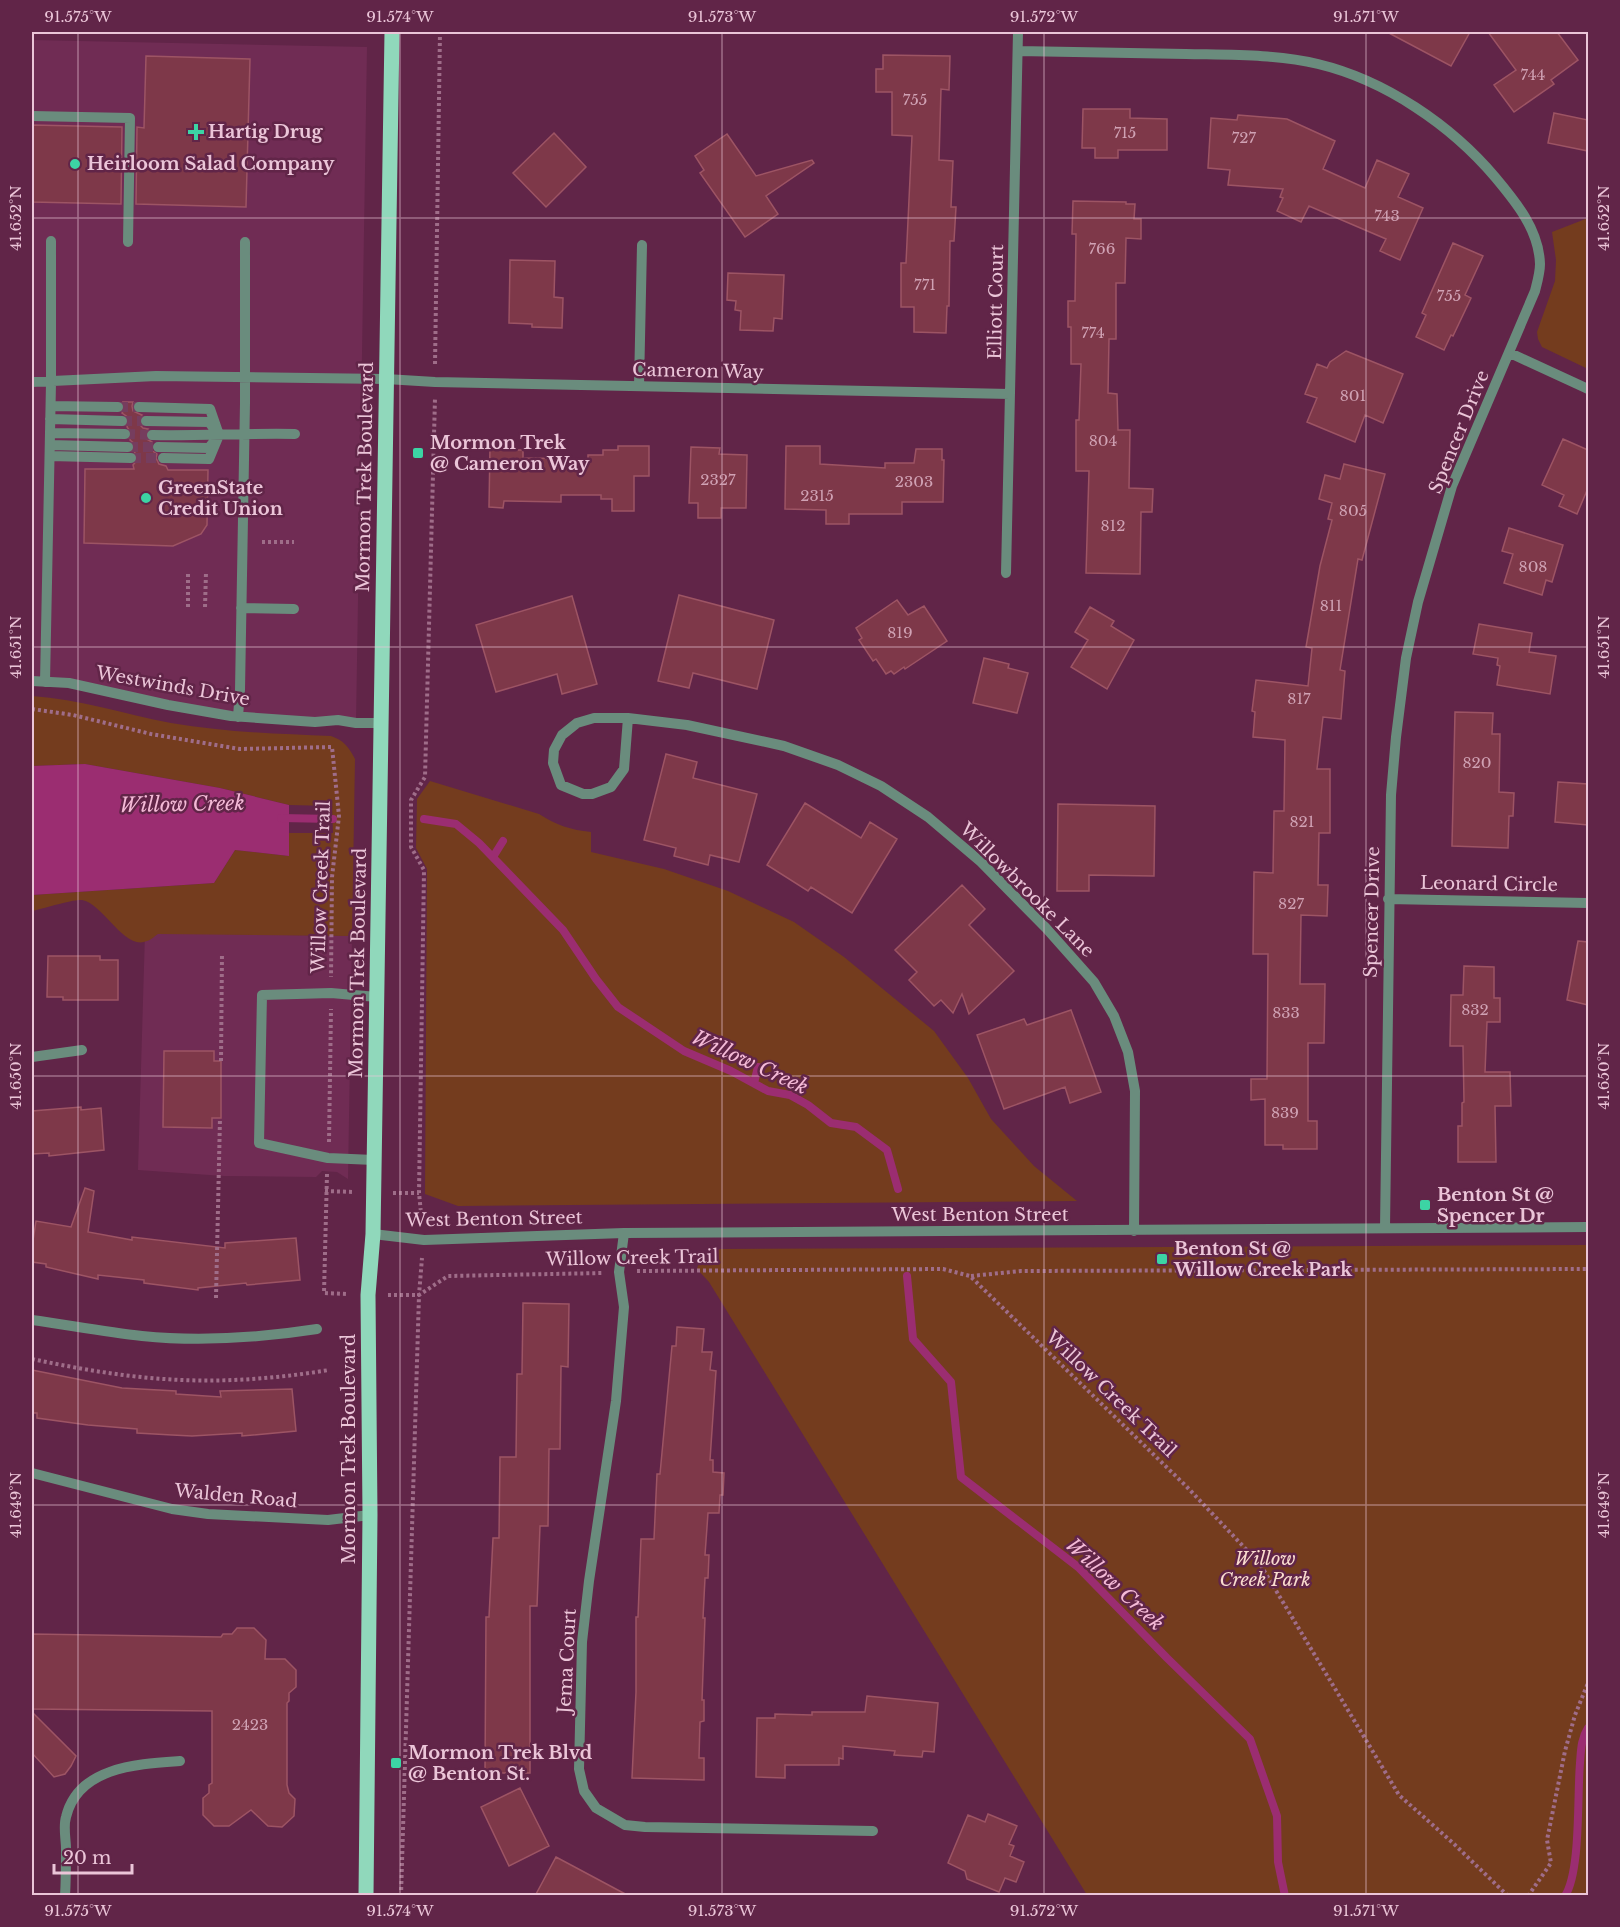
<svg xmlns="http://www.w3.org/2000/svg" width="1620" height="1927" font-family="'Libre Baskerville',serif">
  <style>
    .built { fill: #702c54 }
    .green { fill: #743c1e }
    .water { fill: #9b2d71 }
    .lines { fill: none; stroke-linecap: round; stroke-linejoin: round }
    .stream { stroke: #9b2d71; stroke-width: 8 }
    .building { fill: #7e3849; stroke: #9d5464; stroke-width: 1.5 }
    .minor-tunnel { stroke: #763d5e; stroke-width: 10; stroke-dasharray: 10 5; stroke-linecap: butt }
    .path { stroke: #9f6d89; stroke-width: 4; stroke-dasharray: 3 3; stroke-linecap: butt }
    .minor { stroke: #6a8c7d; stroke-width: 10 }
    .major { stroke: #90d8bb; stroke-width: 15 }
    .ticks { fill: none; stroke: #ebc5d8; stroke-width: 1.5; stroke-opacity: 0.45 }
    .poi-dot { fill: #3cd4a4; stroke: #612548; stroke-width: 2 }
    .labels { text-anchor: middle; stroke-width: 5; stroke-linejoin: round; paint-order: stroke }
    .number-label { font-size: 15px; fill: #d0a2b4 }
    .poi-label { font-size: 18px; font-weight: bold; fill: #ebc5d8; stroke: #612548; text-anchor: start }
    .street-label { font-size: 18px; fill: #ebc5d8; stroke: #612548 }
    .park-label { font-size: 18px; font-style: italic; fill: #faddcf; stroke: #612548 }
    .water-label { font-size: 20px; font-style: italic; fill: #f4bad7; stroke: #612548 }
    .neatline { fill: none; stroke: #ebc5d8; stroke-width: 2 }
    .ticks-label { font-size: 15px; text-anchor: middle; fill: #ebc5d8 }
  </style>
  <rect width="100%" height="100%" fill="#612548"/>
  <!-- built -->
  <path class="built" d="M32,40l335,7 -11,676 -125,-7 -199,-35z
    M145,933l207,3 -4,243 -11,-7 -15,-1 -6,6 -92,-1 -86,-6z"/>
  <!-- green -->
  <path class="green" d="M1588,218v151l-46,-22 -4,-8 -1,-7 18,-51 1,-21 -4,-28z
    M32,696c47,3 92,18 139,27 53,9 106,11 160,13 12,4 18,11 24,23l-3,177 -194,-2c-3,2 -7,6 -11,7 -23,10 -43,-37 -65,-41 -9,-1 -40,9 -50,11v-16l182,-12 21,-33 54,6v-23h44l-1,-27 -43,-1 -69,-17 -135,-24 -53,2z
    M430,781l109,33c17,11 32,16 52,18v20l73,17 64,22 66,31 50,35 90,74 34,47 23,41 43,47 43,35 -619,5 -33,-12 2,-325 -11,-21 1,-49z
    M1588,1245v651l-501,-1 -378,-613 -12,-13 4,-15 20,-5z"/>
  <!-- water -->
  <path class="water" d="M85,764l135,24 69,17v51l-54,-6 -21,33 -182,12v-129z"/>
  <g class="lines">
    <!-- stream -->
    <path class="stream" d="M281,818l52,1
      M424,819l32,5 23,19 84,87 33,49 22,28 66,44 47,20 37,20 22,4 18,10 23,18 25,4 31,23 11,39
      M493,857l10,-16
      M754,1083l4,-16
      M907,1276l6,63 38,43 10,95 117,90 89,91 83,81 27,77 1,46 7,34
      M1565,1896c16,-25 12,-100 15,-133 1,-13 1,-24 8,-35"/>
  </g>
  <!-- building -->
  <path class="building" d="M1387,32h83l-19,34z
    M1488,32h69l21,28 -27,20 3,4 -40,28 -20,-27 22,-15z
    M883,55l67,1 -1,34 -8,-1 -2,71 14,1 -2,46h5l-2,34h-4l-1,65h-2l-1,27 -32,-1v-25h-13v-44h5l6,-127 -20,-1v-43h-16v-23h7z
    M146,56l104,3 -4,148 -110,-3 1,-77 7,1z
    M1083,109h47v9l37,1v31h-49v8h-23v-10h-13z
    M1554,113l34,7v31l-40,-8z
    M1238,115l49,4 48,22 -12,28 42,19 12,-28 32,14 -11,23 25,11 -23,52 -20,-9 6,-12 -77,-33 -8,16 -24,-11 6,-13 -3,-1 3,-8 -55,-4 2,-15 -22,-2 3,-50 26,2z
    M32,125l90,2 -1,77 -89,-2z
    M554,133l32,34 -40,40 -33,-34z
    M727,134l29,42 56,-16 2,3 -48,33 12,18 -33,23 -45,-64 4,-3 -9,-14z
    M1073,201l53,1v2h9l-1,15h7v20l-15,-1 -1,45h-9v56h-7l-1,54 9,1 1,36h12l-1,58 24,1 -1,23h-11l-1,62 -54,-1 3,-102h-13v-51h3l2,-56h-10v-37h-3v-26h7l1,-67h-4z
    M1453,243l30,13 -18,39 6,3 -18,38 -2,-1 -7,15 -28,-13 10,-22 -4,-2z
    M510,260l45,1 -1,36 9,1 -1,30 -30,-1v-3l-23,-1z
    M728,273l56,2 -2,44 -8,-1 -1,13 -33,-1 1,-19 -6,-1 1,-9 -9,-1z
    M1346,351l57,23 -20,49 -18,-8 -10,27 -48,-20 10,-24 -12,-4 12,-30 10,4 3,-6z
    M123,402h10l-1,4 1,5 9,4 -3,3v6l4,4 5,1 -3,3v6l7,4 -1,8 6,4 -1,4 3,6 7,2 2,4h40l-1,55 -6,9 -28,12 -89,-3 1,-74h49l-1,-4 5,-6 -4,-8 1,-7 -5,-4 2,-6 -5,-7 2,-5v-4l-7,-5 3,-5z
    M1563,439l25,11v38l-11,26 -18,-8 5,-11 -22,-10z
    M618,446h31v30h-15v35h-22v-12h-11v-4h-40v7l-57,-1 -1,7 -14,-1 1,-60h21l-1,3h13v8l65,1v-4h15v-5h15z
    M786,446h34v18l65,4v-5h29l2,-14h26v11h2l-1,42h-41v12h-53v10h-23v-14l-41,-1z
    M691,447l29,1 -1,6 28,1 -1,53h-25v10h-23v-15h-9z
    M1344,464l41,10 -23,86 -4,-1 -18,111 5,1 -4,48 -18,-2 -6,52h13v64h-11l-1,52h10l-1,31 -26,-1 -1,69h25l-1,59h-16v78h9v28h-34v-4h-18v-46l-14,1v-21h16l1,-125h-15l1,-82 19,1 1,-62h10l1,-71 -32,-3 2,-25 -3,-1 4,-31 52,6 4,-38 -6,-1 14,-81 12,-46 -4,-1 4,-16 -13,-4 6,-24 15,4z
    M1509,528l54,17 -11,37 -6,-2 -4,15 -38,-12 9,-29 -11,-3z
    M679,595l95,25 -17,69 -64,-16 -4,15 -31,-7z
    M572,596l25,88 -35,10 -5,-20 -61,18 -20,-67z
    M897,600l11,15 16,-9 23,35 -42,28 -1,-2 -10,7 -3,-3 -5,3 -10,-15 -3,2 -14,-21 3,-2 -6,-10z
    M1090,607l24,14 -3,5 23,14 -27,49 -36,-22 17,-27 -13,-8z
    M1479,624l53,9 -3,19 27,4 -6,38 -53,-9 3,-19 -3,-1 1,-7 -25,-4z
    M984,658l25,6 -1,4 20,5 -11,40 -44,-10z
    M1455,712l38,1 -1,21h8l-1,58 15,1 -1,23h-4l-1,32 -56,-2z
    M666,754l31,8 -4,16 64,16 -18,68 -29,-7 -2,10 -34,-9 2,-8 -32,-8z
    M1558,782l30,2v41l-33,-3z
    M805,803l56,35 9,-16 27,17 -45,74 -41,-26 -3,4 -41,-26z
    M1058,804l97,2 -1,70 -65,-1v16h-32z
    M962,885l23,24 -16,16 45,46 -45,43 -7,-20 -9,19 -12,-13 -7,6 -25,-26 8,-8 -22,-22z
    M1578,941l10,1v63l-21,-5z
    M48,956h52v4h18v40h-55v-3h-16z
    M1464,966l30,1v31h6v24h-13l-2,50h25l1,34h-16l1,56h-38v-36h4v-23l2,-1 -1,-56h-13l1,-51h12z
    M1071,1010l30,82 -31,11 -5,-16 -61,22 -27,-74 47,-16 3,6z
    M164,1051h50v10h7v57h-9v10l-49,-1z
    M81,1107v3l20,-2 3,42 -55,6v-3l-17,1v-43z
    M85,1188l9,3 -6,41 44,8v-3l93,11v-5l71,-5 4,42 -53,5 -1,-2 -48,5v2l-54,-7v-3l-46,-5v4l-52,-12v-3l-14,-2v-15l4,-26 35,6z
    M523,1303l46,1 -1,63 -7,-1 -1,83h-11l-1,77h-8l-3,80h-7v167h-45l1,-156h3l4,-79h6l1,-81h16l1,-83h5z
    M677,1327l27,2 -2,23h10l-2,18 6,1 -6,89h3v12l11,1 -1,22h-3l-1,18h-11l-3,42h4l-1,23h-3l-2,40h2l-3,82h2v21l-4,1 -1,36h5v22l-72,-2 4,-86v-75h2l3,-78h13l3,-65h3l12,-128h4z
    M32,1370l90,18 54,3v3l45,3 -1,-6 72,-2 4,42 -54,5v-3l-50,3 -20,-1 -35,-2v-4l-49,-4 -51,-7v-5h-5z
    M237,1628h17l12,12 -1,19h20l11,11v17l-7,6v8l-2,2v82l2,8 6,6 -1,17 -12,11 -14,-1 -17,-16 -22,16h-15l-11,-11v-17l6,-5v-8l3,-2v-72l-180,-2v-75l189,3 2,-3h9z
    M867,1696l71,7 -4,49 -11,-1 -1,6 -28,-2 1,-4 -52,-5v13l-4,-1v7h-54v13l-29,-1 1,-59h18v-4l37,1v-3h53z
    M32,1712l44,44 -5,10 -6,8 -11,3 -22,-24z
    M520,1788l29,58 -40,20 -28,-59z
    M988,1814l29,12 -8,18 5,2 -4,10 14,6 -8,20 -11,-4 -6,14 -32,-13 -2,-8 -17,-8 20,-48 17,7z
    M556,1857l73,39h-94z"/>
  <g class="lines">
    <!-- minor-tunnel -->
    <path class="minor-tunnel" d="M118,407h21
      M122,421h24
      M125,434l27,1
      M128,447h30
      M131,458h32"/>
    <!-- path -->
    <path class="path" d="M435,364l5,-332
      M262,542h32
      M188,607v-35
      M205,607l1,-35
      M32,709l41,6 78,19 89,15 92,-2 7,69 -7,61 -1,100
      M221,1061l1,-108
      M329,1142l2,-133
      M327,1174l-3,119 24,1
      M325,1191l30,1
      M393,1193h26
      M422,1223l-3,-30 5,-323 -13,-23v-47l14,-23 10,-379
      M637,1271l306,-2 27,7 217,211 73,77 139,231 55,49 54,52
      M971,1276l50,-5 567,-2
      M388,1295h31l29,-19 155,-3
      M216,1298l4,-180
      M32,1359c43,9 87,17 132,20 55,4 110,0 165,-9
      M401,1896l18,-601 3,-37
      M1528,1896l23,-33 -4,-23 18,-89 10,-36 13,-32"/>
    <!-- minor -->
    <path class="minor" d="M1018,51c56,1 112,2 168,3 44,1 89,0 132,10 67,16 133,61 177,113 21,25 44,53 45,87 0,9 -3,19 -5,27l-83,195 -34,116 -12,56 -10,79 -5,58 -6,433
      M32,116l98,2 -2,124
      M1510,353l78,36
      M32,382l124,-6 230,3 49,3 575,12
      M639,386l3,-141
      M51,406l67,1
      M139,407l71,2 9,26 -10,24 -46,-1
      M50,419l72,2
      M146,421l63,1 6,8
      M50,433l75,1
      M152,435c48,1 95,-2 143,-1
      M50,445l78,2
      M158,447l51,1 6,-8
      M50,456l81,2
      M1006,573l12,-541
      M241,608l53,1
      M32,681l37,2 99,22 63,11 84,6 23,-2 18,3h25
      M45,682l6,-299v-142
      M238,717l2,-27 5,-287v-161
      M628,718l-4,51 -13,18 -19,7h-9l-22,-9 -8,-22 1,-13 8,-15 15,-12 17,-5h34l59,7 97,21 54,19 43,21 47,31 53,45 65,66 48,54 20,34 14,36 7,39 -1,140
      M1388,899l200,4
      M32,1057l50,-7
      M374,1160l-46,-2 -69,-15 3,-148 69,-2 46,4
      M624,1233l-5,39 5,35 -8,94 -27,180 -7,61 -3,127 5,22 12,17 29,17 20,2 228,4
      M373,1234l51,6 200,-7 964,-6
      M32,1320c36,5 73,12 110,16 58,6 117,2 175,-7
      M32,1473l140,36 36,5 120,6 42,-5
      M65,1896c1,-16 1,-31 1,-47 0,-10 -3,-22 0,-32 12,-50 71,-53 114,-56"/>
    <!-- major -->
    <path class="major" d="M366,1896l4,-381 -2,-220 5,-61 19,-1202"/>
  </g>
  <!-- ticks -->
  <path class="ticks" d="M78,32v1864M400,32v1864M722,32v1864M1044,32v1864M1366,32v1864M32,218h1556M32,647h1556M32,1076h1556M32,1505h1556"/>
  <!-- markers -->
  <g class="poi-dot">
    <path d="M193 123h6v6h6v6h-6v6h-6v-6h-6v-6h6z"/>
    <circle cx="75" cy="164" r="6"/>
    <rect x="412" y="447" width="12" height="12" rx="3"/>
    <circle cx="146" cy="498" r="6"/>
    <rect x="1419" y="1199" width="12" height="12" rx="3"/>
    <rect x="1156" y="1253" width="12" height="12" rx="3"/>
    <rect x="390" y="1757" width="12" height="12" rx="3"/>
  </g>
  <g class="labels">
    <!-- number labels -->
    <g class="number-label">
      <text x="1533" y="80">744</text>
      <text x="915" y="105">755</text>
      <text x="1125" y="138">715</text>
      <text x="1244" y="143">727</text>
      <text x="1387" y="221">743</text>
      <text x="1102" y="254">766</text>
      <text x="925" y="290">771</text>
      <text x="1449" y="301">755</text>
      <text x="1093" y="338">774</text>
      <text x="1353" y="401">801</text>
      <text x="1103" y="446">804</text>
      <text x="718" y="485">2327</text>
      <text x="914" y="487">2303</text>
      <text x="817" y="501">2315</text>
      <text x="1353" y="516">805</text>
      <text x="1113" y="531">812</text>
      <text x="1533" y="572">808</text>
      <text x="1331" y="611">811</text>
      <text x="900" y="638">819</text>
      <text x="1299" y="704">817</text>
      <text x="1477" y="768">820</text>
      <text x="1302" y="827">821</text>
      <text x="1291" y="909">827</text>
      <text x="1475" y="1015">832</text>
      <text x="1286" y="1018">833</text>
      <text x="1285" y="1118">839</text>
      <text x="250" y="1730">2423</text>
    </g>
    <!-- poi labels -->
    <g class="poi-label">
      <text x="208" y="138">Hartig Drug</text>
      <text x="87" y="170">Heirloom Salad Company</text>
      <text x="430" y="449">Mormon Trek<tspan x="430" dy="21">@ Cameron Way</tspan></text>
      <text x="158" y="494">GreenState<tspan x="158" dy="21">Credit Union</tspan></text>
      <text x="1437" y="1201">Benton St @<tspan x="1437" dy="21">Spencer Dr</tspan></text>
      <text x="1174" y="1255">Benton St @<tspan x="1174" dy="21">Willow Creek Park</tspan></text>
      <text x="408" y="1759">Mormon Trek Blvd<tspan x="408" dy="21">@ Benton St.</tspan></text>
    </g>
    <!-- street labels -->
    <g class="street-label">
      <text transform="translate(996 302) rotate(-89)" y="6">Elliott Court</text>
      <text transform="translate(698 371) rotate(1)" y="6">Cameron Way</text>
      <text transform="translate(1459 432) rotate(-68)" y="6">Spencer Drive</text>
      <text transform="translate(365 477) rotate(-89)" y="6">Mormon Trek Boulevard</text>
      <text transform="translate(173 686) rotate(10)" y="6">Westwinds Drive</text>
      <text transform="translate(1489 884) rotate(1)" y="6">Leonard Circle</text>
      <text transform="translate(321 887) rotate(-88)" y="6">Willow Creek Trail</text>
      <text transform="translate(1027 890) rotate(45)" y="6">Willowbrooke Lane</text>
      <text transform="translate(1372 912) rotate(-89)" y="6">Spencer Drive</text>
      <text transform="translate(358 963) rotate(-89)" y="6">Mormon Trek Boulevard</text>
      <text x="980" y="1221">West Benton Street</text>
      <text transform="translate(494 1219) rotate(-1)" y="6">West Benton Street</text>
      <text transform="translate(632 1258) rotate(-1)" y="6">Willow Creek Trail</text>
      <text transform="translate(1111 1394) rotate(44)" y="6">Willow Creek Trail</text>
      <text transform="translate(349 1449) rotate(-90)" y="6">Mormon Trek Boulevard</text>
      <text transform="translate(236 1496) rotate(5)" y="6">Walden Road</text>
      <text transform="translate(567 1661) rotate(-87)" y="6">Jema Court</text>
    </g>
    <!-- park labels -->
    <g class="park-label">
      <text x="1265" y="1565">Willow<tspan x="1265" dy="21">Creek Park</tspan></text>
    </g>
    <!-- water labels -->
    <g class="water-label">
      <text transform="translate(182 804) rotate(-1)" y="7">Willow Creek</text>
      <text transform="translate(750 1062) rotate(25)" y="7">Willow Creek</text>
      <text transform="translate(1115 1584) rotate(43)" y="7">Willow Creek</text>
    </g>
  </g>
  <!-- border -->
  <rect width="1620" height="1927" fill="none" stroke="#612548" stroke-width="66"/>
  <!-- scale -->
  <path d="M54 1864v9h78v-9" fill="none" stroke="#ebc5d8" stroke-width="3"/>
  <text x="63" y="1864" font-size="18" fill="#ebc5d8" stroke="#612548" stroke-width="4.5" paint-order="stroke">20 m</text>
  <rect x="33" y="33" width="1554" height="1861" class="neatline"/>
  <g class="ticks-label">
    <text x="78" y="22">91.575°W</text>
    <text x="400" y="22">91.574°W</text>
    <text x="722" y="22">91.573°W</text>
    <text x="1044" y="22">91.572°W</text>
    <text x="1366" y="22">91.571°W</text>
    <text transform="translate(16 218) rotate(-90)" y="5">41.652°N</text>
    <text transform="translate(1604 218) rotate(-90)" y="5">41.652°N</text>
    <text transform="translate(16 647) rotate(-90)" y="5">41.651°N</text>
    <text transform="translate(1604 647) rotate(-90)" y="5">41.651°N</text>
    <text transform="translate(16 1076) rotate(-90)" y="5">41.650°N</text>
    <text transform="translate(1604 1076) rotate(-90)" y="5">41.650°N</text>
    <text transform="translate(16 1505) rotate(-90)" y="5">41.649°N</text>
    <text transform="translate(1604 1505) rotate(-90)" y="5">41.649°N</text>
    <text x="78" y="1916">91.575°W</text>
    <text x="400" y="1916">91.574°W</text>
    <text x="722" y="1916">91.573°W</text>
    <text x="1044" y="1916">91.572°W</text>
    <text x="1366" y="1916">91.571°W</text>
  </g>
</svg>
